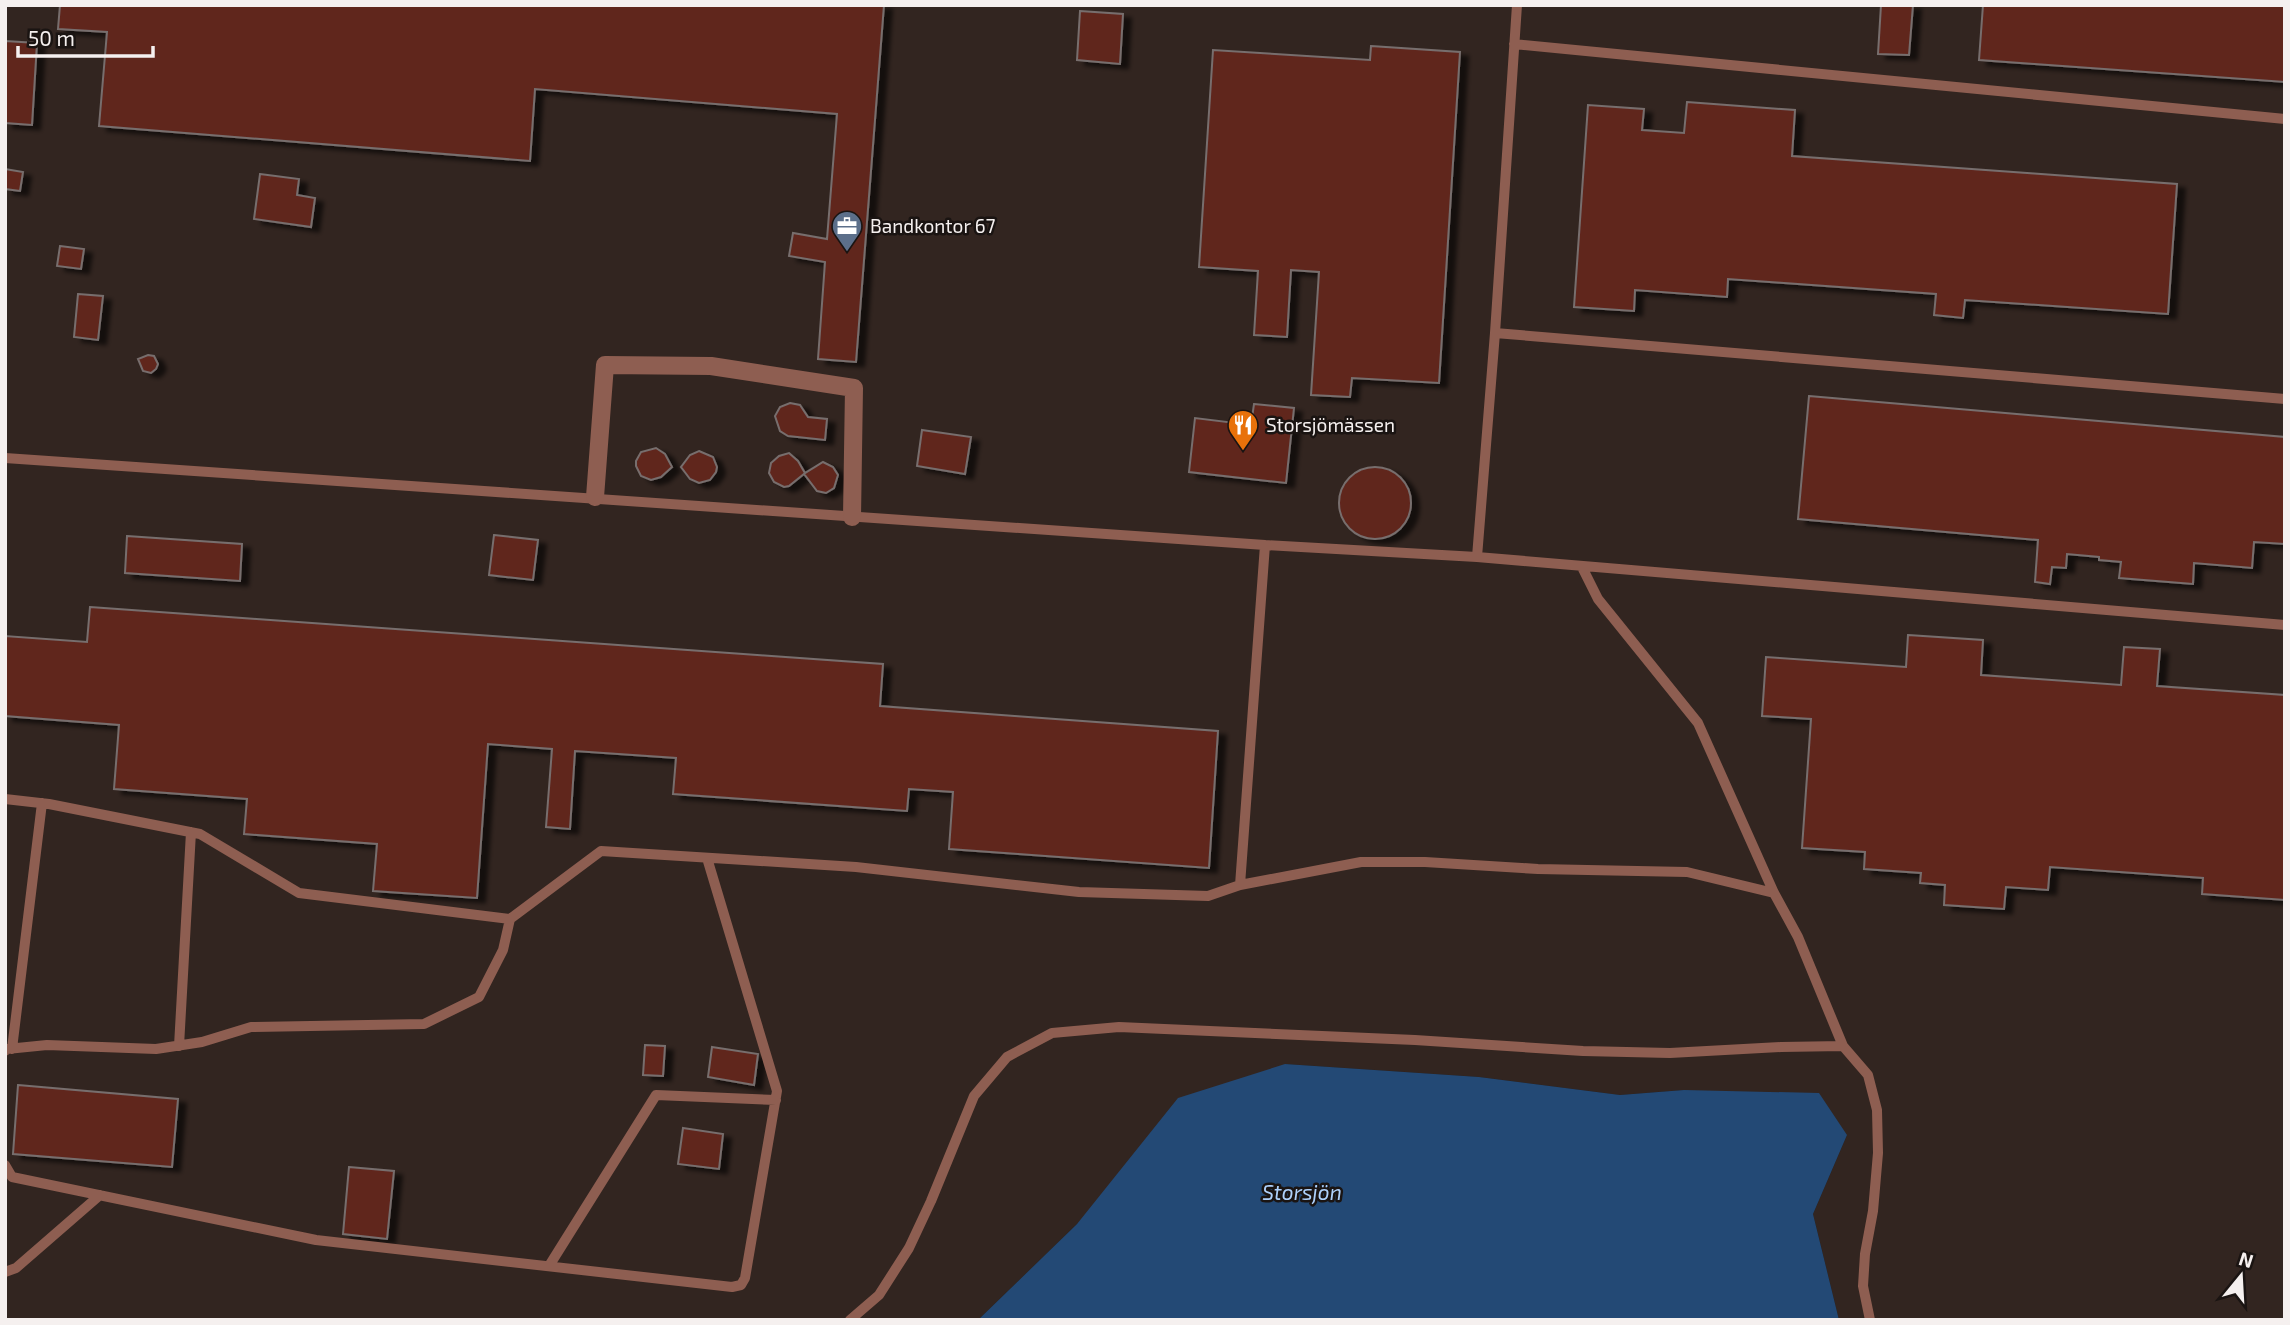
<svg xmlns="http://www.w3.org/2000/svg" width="2290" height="1325" font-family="'Exo 2',sans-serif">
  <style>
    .built { fill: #322520 }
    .water { fill: #234975 }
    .building { fill: #60261e; stroke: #776e6d; stroke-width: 2; filter: url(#shadow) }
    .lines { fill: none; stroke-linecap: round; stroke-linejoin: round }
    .lane { stroke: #8e5e51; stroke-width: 10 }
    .street { stroke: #8e5e51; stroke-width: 18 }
    .labels { text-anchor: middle; stroke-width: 5; stroke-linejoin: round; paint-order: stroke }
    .poi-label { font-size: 19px; fill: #f5f0ef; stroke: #1a1412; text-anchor: start }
    .water-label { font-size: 21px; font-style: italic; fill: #aed1fb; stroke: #1a1412 }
  </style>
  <defs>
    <filter id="shadow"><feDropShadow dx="8" dy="4.5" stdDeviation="2" flood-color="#0009"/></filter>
  </defs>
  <rect width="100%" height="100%" fill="#241d1b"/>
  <!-- built -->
  <path class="built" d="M5,5h2280v1315h-446l-26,-106 34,-79 -163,-45 -64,5 -141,-18 -194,-13 -208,160 -99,96h-973z"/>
  <!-- water -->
  <path class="water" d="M1285,1064l194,13 141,18 64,-5 135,3 28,42 -34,79 26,106h-861l99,-96 101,-126z"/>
  <!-- building -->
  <path class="building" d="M60,5h824l-28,357 -38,-3 7,-97 -36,-6 4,-23 34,6 10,-125 -302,-25 -5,72 -431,-35 8,-94 -49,-3z
    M1881,5h32l-4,50 -31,-1z
    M1983,5h302v77l-306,-22z
    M1080,11l43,3 -3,50 -43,-4z
    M5,41l32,2 -5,82 -27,-2z
    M1371,46l89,6 -21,331 -87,-5 -2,19 -39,-2 8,-123 -28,-2 -4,67 -33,-2 4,-64 -59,-4 14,-217 157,10z
    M1687,102l108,8 -3,46 385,28 -9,130 -203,-14 -2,18 -29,-3 2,-21 -208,-15 -1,18 -92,-7 -1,21 -60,-4 14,-202 56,4 -2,21 42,3z
    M5,169l18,3 -3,19 -15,-2z
    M260,174l39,5 -2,16 18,3 -4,29 -57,-8z
    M60,246l24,3 -3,20 -24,-3z
    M78,294l25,2 -5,44 -24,-3z
    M148,355l6,1 4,8 -2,5 -5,4 -8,-2 -5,-12z
    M1809,396l476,41v107l-31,-2 -2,26 -58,-5 -1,21 -74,-6 2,-16 -22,-2v-3l-32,-3 -1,14 -14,-1 -2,17 -15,-2 3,-42 -240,-21z
    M790,403l10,2 8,12 19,2 -2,21 -37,-4 -8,-5 -5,-15 5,-9z
    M1254,404l40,4 -8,75 -97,-11 6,-54 56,7z
    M922,430l49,7 -6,37 -48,-8z
    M656,448l9,6 7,13 -11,10 -10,3 -10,-4 -5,-10v-5l5,-9z
    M699,451l14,6 4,10 -1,5 -6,8 -11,3 -9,-4 -9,-12 9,-12z
    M789,453l9,8 7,12 18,-11 10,5 5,8 -4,13 -8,5 -9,-2 -13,-17 -15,12 -5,1 -10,-5 -5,-9 2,-10 8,-7z
    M1339 503a36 36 0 1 1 72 0a36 36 0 1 1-72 0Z
    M494,535l44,5 -5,40 -44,-5z
    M127,536l115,8 -2,37 -115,-8z
    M90,607l793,57 -3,42 338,25 -9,137 -260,-19 4,-57 -44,-3 -2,22 -234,-17 3,-36 -101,-7 -5,78 -24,-2 6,-78 -64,-5 -11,154 -104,-7 4,-47 -133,-10 3,-35 -133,-10 5,-64 -114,-9v-80l82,6z
    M1908,635l75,5 -2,35 140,10 3,-38 36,2 -3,37 128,9v205l-83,-6 1,-16 -153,-11 -2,23 -42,-3 -2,22 -60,-4 1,-20 -25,-2 1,-10 -57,-4 1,-17 -63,-4 9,-129 -49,-3 4,-59 140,10z
    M645,1045l20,1 -2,30 -20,-1z
    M712,1047l46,7 -4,31 -46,-8z
    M18,1085l160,14 -6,68 -159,-13z
    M683,1128l40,6 -4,35 -41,-5z
    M349,1167l45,4 -7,68 -44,-5z"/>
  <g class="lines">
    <!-- lane -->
    <path class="lane" d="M1514,44l771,75
      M1495,333l790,66
      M5,458l1260,87 212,12 808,68
      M1477,557l18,-224 22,-328
      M1582,567l16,32 100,124 76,170 24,44 45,109 25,29 9,35 1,43 -5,58 -8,43 -2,32 7,34
      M5,799l44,5 151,30 99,59 211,26 91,-68 255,16 223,25 129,4 32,-11 25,-340
      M1240,885l121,-23h64l113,7 149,3 87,21
      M179,1046l12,-214
      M12,1049l30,-246
      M5,1051l2,-2 40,-4 109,4 46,-7 49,-15 173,-3 55,-27 24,-47 7,-31
      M5,1165l7,12 304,63 416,47 9,-2 4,-7 32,-187 -70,-233
      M549,1266l107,-171 120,5
      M5,1272l11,-4 84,-73
      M850,1320l29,-25 30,-47 22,-47 43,-105 33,-39 45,-24 67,-6 296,13 168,11 87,2 111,-6 62,-1"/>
    <!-- street -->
    <path class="street" d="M595,497l10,-132 106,1 143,22 -2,129"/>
  </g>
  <!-- icons -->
  <defs>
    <g id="office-pin" transform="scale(1.575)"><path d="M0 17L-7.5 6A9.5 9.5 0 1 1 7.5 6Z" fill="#5c6f8a" stroke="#1a1412"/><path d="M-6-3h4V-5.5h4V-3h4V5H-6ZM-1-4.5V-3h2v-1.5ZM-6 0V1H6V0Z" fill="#fff"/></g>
    <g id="restaurant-pin" transform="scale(1.575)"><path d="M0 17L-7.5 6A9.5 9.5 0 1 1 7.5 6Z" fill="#e8710a" stroke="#1a1412"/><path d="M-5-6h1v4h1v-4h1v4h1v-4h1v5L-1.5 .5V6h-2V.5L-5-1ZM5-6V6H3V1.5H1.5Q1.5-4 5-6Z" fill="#fff"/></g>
  </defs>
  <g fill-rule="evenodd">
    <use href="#office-pin" x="847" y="226"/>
    <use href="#restaurant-pin" x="1243" y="425"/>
  </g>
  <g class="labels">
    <!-- poi labels -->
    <g class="poi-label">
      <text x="870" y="233">Bandkontor 67</text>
      <text x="1266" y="432">Storsjömässen</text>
    </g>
    <!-- water labels -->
    <g class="water-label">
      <text x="1302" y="1200">Storsjön</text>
    </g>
  </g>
  <!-- border -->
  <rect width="2290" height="1325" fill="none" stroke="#f5f0ef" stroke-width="14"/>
  <!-- north arrow -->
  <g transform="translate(2241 1276) rotate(18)" stroke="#1a1412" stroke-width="5" paint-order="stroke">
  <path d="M0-5L12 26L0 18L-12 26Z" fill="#f5f0ef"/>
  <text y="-10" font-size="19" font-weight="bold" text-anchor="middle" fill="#f5f0ef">N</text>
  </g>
  <!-- scale -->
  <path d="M18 46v10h135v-10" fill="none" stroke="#f5f0ef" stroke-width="3.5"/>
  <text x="28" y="46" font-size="21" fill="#f5f0ef" stroke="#1a1412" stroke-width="5" paint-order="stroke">50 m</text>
</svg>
